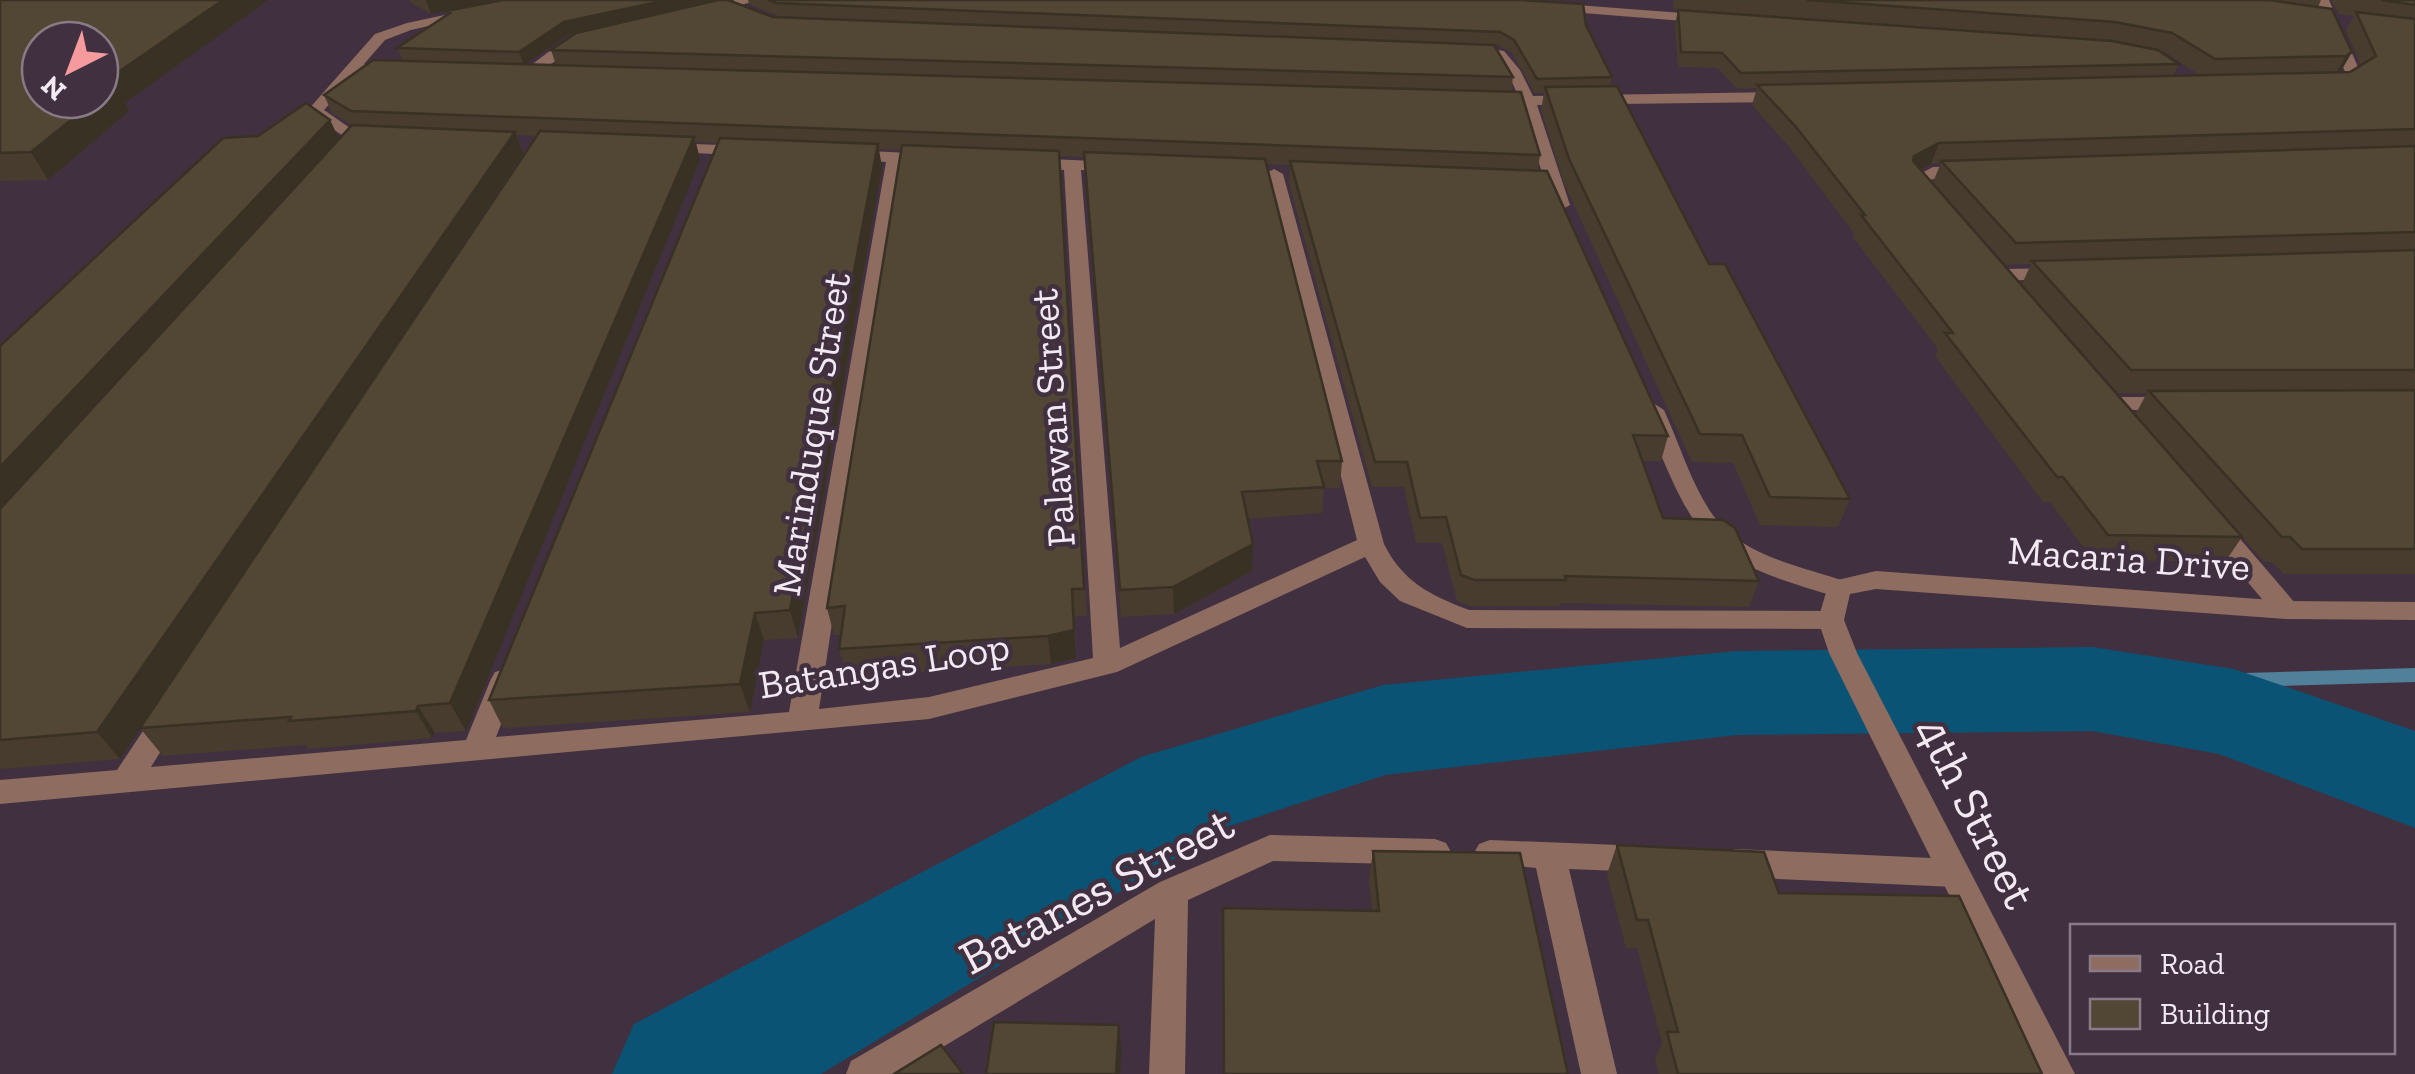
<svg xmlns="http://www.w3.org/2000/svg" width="2415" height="1074" font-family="'Zilla Slab',serif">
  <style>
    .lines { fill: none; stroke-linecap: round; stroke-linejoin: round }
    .stream { fill: #50809a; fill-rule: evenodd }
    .river { fill: #0a5374; fill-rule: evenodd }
    .minor { fill: #8e6c60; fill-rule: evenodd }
    .tertiary { fill: #8e6c60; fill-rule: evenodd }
    .wall { fill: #473c2d; fill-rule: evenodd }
    .shaded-wall { fill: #393124 }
    .building { fill: #524634; stroke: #393124; stroke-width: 2.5 }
    .labels { text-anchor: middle; stroke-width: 9; stroke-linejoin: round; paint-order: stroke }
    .street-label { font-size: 40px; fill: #f3e9f2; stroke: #413140 }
    .near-street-label { font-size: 48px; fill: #f3e9f2; stroke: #413140 }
  </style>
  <rect width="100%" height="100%" fill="#413140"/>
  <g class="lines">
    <!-- stream -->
    <path class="stream" d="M2415,668v14l-378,11 -7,-2 -3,-5 3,-5 7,-2z"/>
    <!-- river -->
    <path class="river" d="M2092,647l142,22 181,62v97l-196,-74 -127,-23 -355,4 -352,40 -158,52 -406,247h-209l22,-50 507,-267 242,-72 354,-34z"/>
    <!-- minor -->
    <path class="minor" d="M515,0h26l-130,30 -26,10 -21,24 36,3v6h-43l-33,37 26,18 34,8v6l-38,-4 -39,-27 68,-77 32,-11z
      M735,0h24l-55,15 -7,-4z
      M2315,0h14l32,74 -7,9 -25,5 -8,-5 25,-9z
      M1550,3l159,12 7,4 -7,4 -164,-13v-6z
      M582,36l7,4c-18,12 -38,23 -56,36l-12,-3 39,-30z
      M1465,45l39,6 16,19 13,26 251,-4 8,5 -8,5 -247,3 33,100 -9,5 -9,-5 -31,-100 -32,1 -8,-5 8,-5h29c-15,-38 -21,-39 -58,-44l-2,-3z
      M668,143l79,3 8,5 -8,5 -85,-5 -2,-3z
      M847,150l85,4 8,5 -8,5 -30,-1 -83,546 110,-12 164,-39 -29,-488 -43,-3 -2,-4 8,-5 90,4 8,5 -8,5 -36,-2 39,478 237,-108 -92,-366 9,-5 9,5 101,370c19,38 46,51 85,66l362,1 9,2 4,7 -4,7 -9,2 -364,-1 -67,-27 -20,-19 -15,-25 -248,115 -188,47 -929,85v-24l117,-10 42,-63 10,-3 10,3 4,8 -32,52 315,-27 25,-61 4,-7 10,-3 10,3 4,7 -23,58 293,-25 97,-550 -45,-3 -2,-4z
      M1933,167l37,-1 8,5c-13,11 -34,2 -50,10l15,18 -9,5 -6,-1 -20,-23z
      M2060,268l10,6 -3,4 -66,3 -10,-6 10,-6z
      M2112,397h60l11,7 -11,7 -68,-2 -3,-5 3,-5z
      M1653,403l11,7c15,33 26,70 46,101 29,45 90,55 137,71l4,6 -4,6 -9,3c-142,-40 -141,-58 -196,-187z
      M2214,517l9,2 72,84 4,7 -4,7h-18l-72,-86 -3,-6z
      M1270,835l165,4 11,4 5,9 -5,9 -11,4 -162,-4 -85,39 -3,174h-36l6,-155 -257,155h-52l5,-13 309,-179z
      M1490,840l155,6 11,3 5,10 -5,10 -11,3 -76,-3 48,205h-36l-45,-206 -57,-6 -5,-9 5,-9z
      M1735,849l219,10 11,4 5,10 -5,10 -11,4 -219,-10 -11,-4 -5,-10 5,-10z"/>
    <!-- tertiary -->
    <path class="tertiary" d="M1876,571l410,30 129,1v18l-129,-1 -410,-30 -26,5 -6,26 13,33 218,421h-37l-209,-421 -11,-33 11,-38z"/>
  </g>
  <!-- wall -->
  <path class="wall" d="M0,0l125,103 4,8 -81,69 -48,1z
    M409,0h86l-64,14 -21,-12z
    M748,0h773l65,25 26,52 -2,9 99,178 141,235 -12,28 -78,-2 -27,-62 -41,-1 -128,-279 -23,-73 3,-17h-10l-22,-40 -14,-8 -719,-29 -30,-12z
    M1673,0h648l-3,7 34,45 -13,21 11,-1 11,-6 -15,-36 8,-14 -15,-2 -8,-14h84v574h-131l-12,-12h-8l-22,-25 -17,25 -132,-2 -43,-58h-7l-108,-146 3,-7 -85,-112 1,-4 -64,-85 -38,-43 5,-17 -20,1 -19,-21 -40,-1 -3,-43 3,-14 432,31 -436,-32zM2159,51h4l38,25h-28l6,-12zM1941,163l-8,19 73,83 25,-1 -9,20 96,109h29l-12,22 -215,-245 11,-6z
    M446,11l327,6 740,60 -2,15 29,63 -2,15 130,266 -7,25h-19l21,57 96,63 -10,26 -188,-4 -1,3h-90l-13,-5 -15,-58h-26l-12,-56h-32l-83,-304 1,-18 -24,-1 76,297 -2,27h-16l-2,25 -75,6 5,52 -78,43 -53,3 -37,-460 -25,-1 28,460h-12l1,42 -25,6 -204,13 -8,-28 2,-14h-7l-7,-27 74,-458 -23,-1 4,18 -84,471 -34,2 -14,72 -247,16 -14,-28 229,-557 -22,-1 4,18 -234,571 -31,2 -3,5 -124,11 -2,-4 -143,11 -23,-28 -20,31 -120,10v-423l258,-210 72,-16 9,20 13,-15 -20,-12 -8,-18 79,-34 -6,-13 51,-33zM575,34l-24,16 5,15 -31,-1 43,-29zM517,135l20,1 -382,570 368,-553z
    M1617,845l162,48 263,181h-383l-4,-15 7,-16 -25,-95h-11l-19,-74z
    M1373,851l195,223 -196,-164 -3,-31z"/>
  <!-- shaded-wall -->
  <path class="shaded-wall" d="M223,0h45l-143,103 4,8 -81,69 -17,-28 65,-52h4v-3l10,-19z
    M426,0h69l-64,14z
    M667,0h63l-162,35 -44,30 -5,-13 45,-30z
    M2352,52l-11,19 -6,4 11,-19z
    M330,120l10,21 -340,373v-47z
    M515,132l8,21 -403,606 -23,-27z
    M694,137l6,23 -234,571 -16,-28z
    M1939,143l-8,21 -25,13 8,-21z
    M878,144l4,23 -84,471 -8,-28z
    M1253,544l-1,27 -78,43 -1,-27z
    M1072,589l4,69 -25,6 -3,-28z
    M755,613l9,27 -14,72 -10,-28z
    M418,706l17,27 -3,5 -16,-27z
    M1119,1025l3,27 -2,22h-4z"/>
  <!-- building -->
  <path class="building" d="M0,0h223l-113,78 4,7 -14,12v-57h-60v60h56l-65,52 -31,1z
    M503,0h164l-103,22 -45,30 -122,-4 53,-35 -4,-2z
    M718,0h10l45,17 721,28 19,32 -962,-27 25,-17z
    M768,0h753l62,4 3,21 26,52 -75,2 -23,-39 -14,-8 -724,-29z
    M1807,0h462l63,9 20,43 -6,4 -131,3 -43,-26 -57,-11z
    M2381,0h34v5z
    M1678,10l434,31 46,9 21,14 -438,9 -19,-20 -41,-1z
    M2356,12l59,7v110l-476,14 -25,13 -1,5 329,376 -134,-2 -45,-58h-6l-112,-144h8l-92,-118h4l-69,-88 -39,-42 593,-13 26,-16z
    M373,60l1148,32 19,63 -1189,-44 -27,-16z
    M1617,86l92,178h16l125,235 -80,-2 -28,-62 -42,-1 -131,-275 -24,-72z
    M306,103l24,17 -330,347v-121l223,-208 35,-2z
    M352,125l163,7 -418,600 -97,8v-231z
    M540,131l154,6 -244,566 -32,3 -2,5 -127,10 2,-4 -151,11z
    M720,138l158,6 -88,466 -35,3 -15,71 -251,16z
    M902,145l157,6 25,438h-12l2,41 -26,6 -209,13 6,-43 -18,2z
    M2415,146v86l-399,11 -75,-82z
    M1084,152l181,7 77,302h-25l7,26 -82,5 11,52 -80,43 -53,3z
    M1290,161l257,10 121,265 -35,-1 30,83 60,2 12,8 24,53 -194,-5 1,4h-92l-13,-5 -15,-58 -26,1 -13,-56h-32z
    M2415,250v120h-284l-99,-109z
    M2415,390v159h-113l-12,-12h-8l-133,-146z
    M1617,845l147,7 15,41 180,3 83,178h-364l-11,-42h11l-30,-112h-11z
    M1373,851l147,2 48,221h-344l-1,-166 156,3z
    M994,1022l125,3 -3,49h-130z
    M941,1045l22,29h-69z"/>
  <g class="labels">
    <!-- street labels -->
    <g class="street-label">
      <text transform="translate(1052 418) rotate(-94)" y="14">Palawan Street</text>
      <text transform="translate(811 434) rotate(-81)" y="14">Marinduque Street</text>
      <text transform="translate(2129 558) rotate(4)" y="14">Macaria Drive</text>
      <text transform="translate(884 665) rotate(-9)" y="14">Batangas Loop</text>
    </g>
    <!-- near-street labels -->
    <g class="near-street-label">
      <text transform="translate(1977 812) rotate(63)" y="17">4th Street</text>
      <text transform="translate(1096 890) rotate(-28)" y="17">Batanes Street</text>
    </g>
  </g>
  <!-- legend -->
  <rect x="2070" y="924" width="325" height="130" fill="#413140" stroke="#887b87" stroke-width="2.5"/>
  <rect x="2090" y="956" width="50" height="15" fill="#8e6c60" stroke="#887b87" stroke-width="2.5"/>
  <text x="2160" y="974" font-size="30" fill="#f3e9f2">Road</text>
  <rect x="2090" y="999" width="50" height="30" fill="#524634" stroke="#887b87" stroke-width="2.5"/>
  <text x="2160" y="1024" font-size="30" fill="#f3e9f2">Building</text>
  <!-- north arrow -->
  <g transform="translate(70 70) rotate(222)"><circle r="48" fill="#413140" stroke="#887b87" stroke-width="2.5"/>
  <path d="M0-8L18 38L0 25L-18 38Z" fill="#f59b9d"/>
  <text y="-15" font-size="28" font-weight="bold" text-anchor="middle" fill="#f3e9f2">N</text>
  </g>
</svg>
